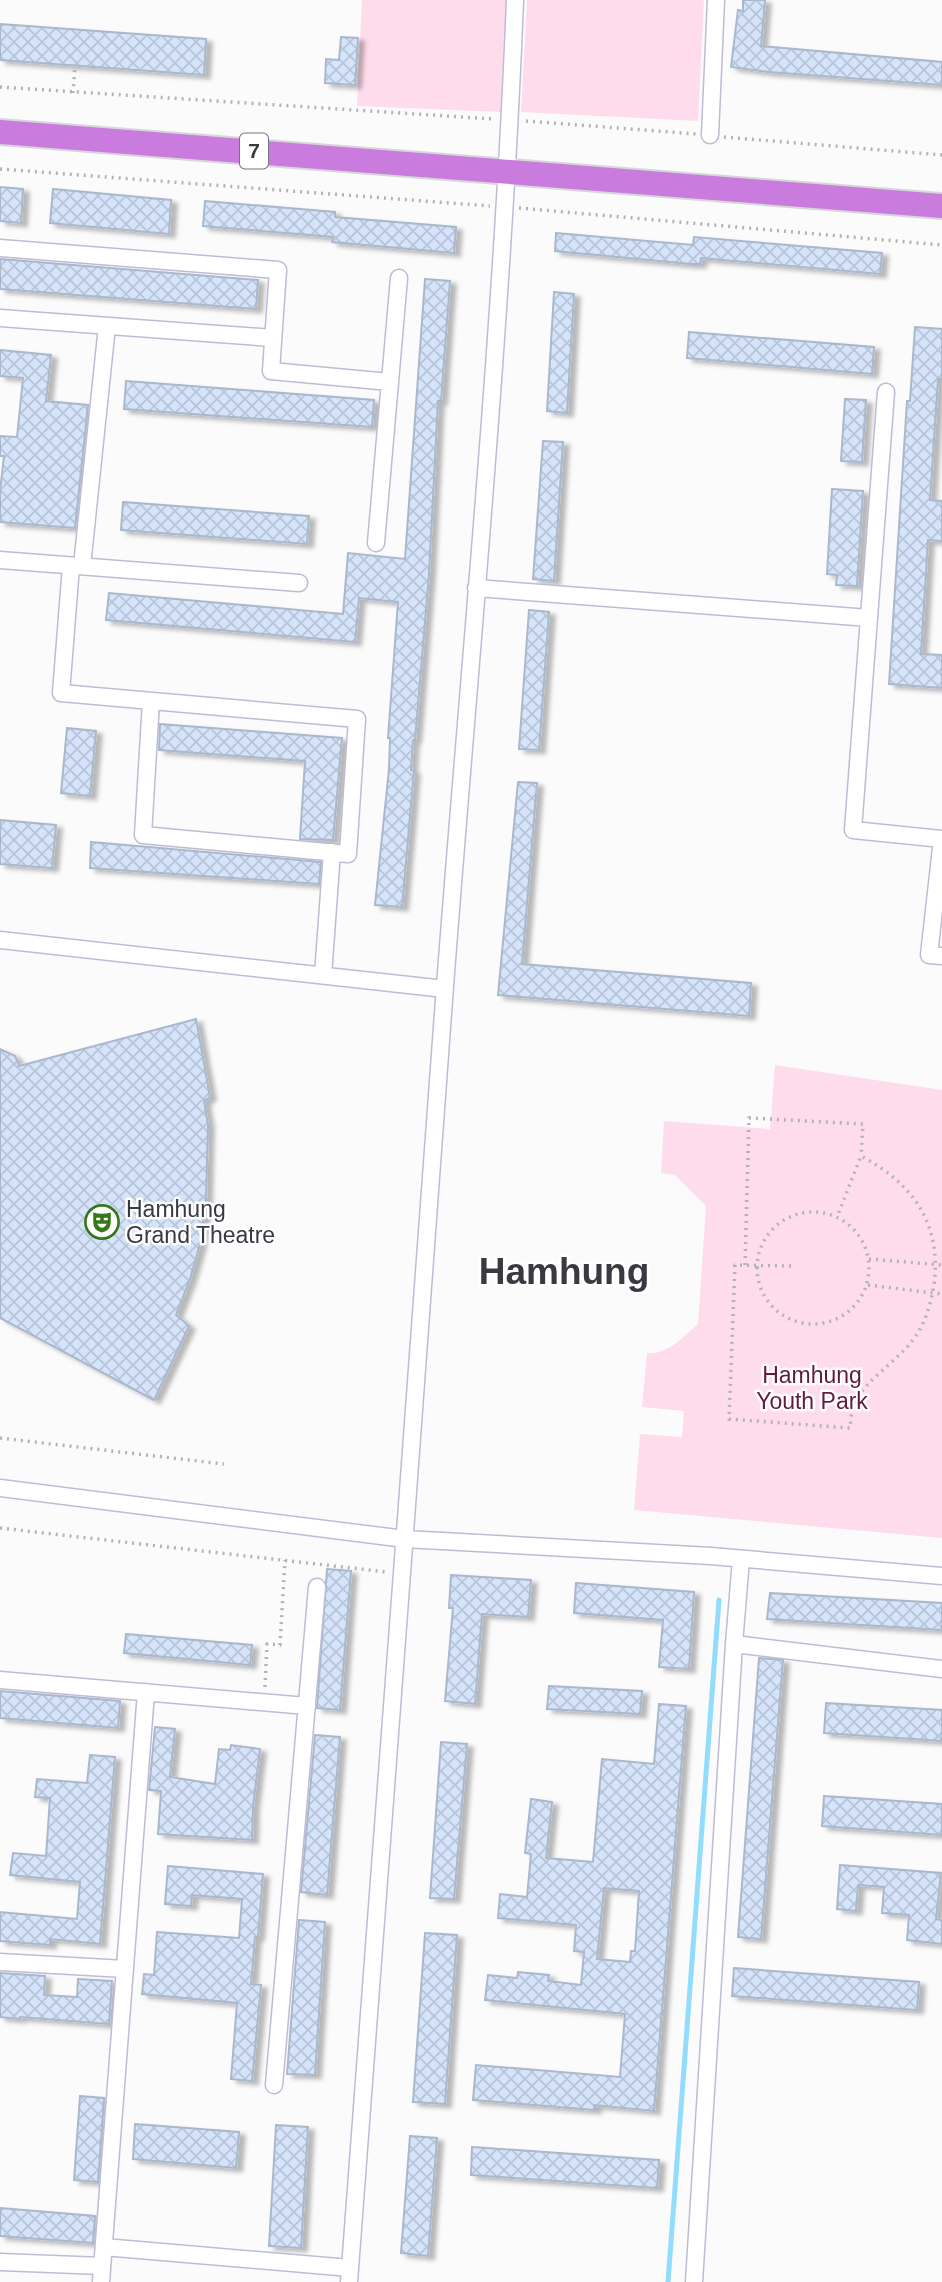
<svg xmlns="http://www.w3.org/2000/svg" width="942" height="2282" font-family="Helvetica,sans-serif">
  <style>
    .park { fill: #ffdcec }
    .lines { fill: none; stroke-linecap: round; stroke-linejoin: round }
    .stream { stroke: #92dcfe; stroke-width: 5 }
    .building { fill: url(#building-cross-hatch); stroke: #aab8cd; stroke-width: 2; fill-rule: evenodd; filter: url(#shadow) }
    .minor-casing { stroke: #bebcd5; stroke-width: 19 }
    .highway-casing { stroke: #d7d7d9; stroke-width: 28 }
    .path { stroke: #b3b3b6; stroke-width: 3.5; stroke-dasharray: 2 5; stroke-linecap: butt }
    .minor { stroke: #fff; stroke-width: 16 }
    .highway { stroke: #ca7bde; stroke-width: 24 }
    .labels { text-anchor: middle; stroke-width: 5; stroke-linejoin: round; paint-order: stroke }
    .shield { fill: #fff; stroke: #74747b; stroke-width: 2 }
    .shield-label { font-size: 21px; font-weight: bold; fill: #393942 }
    .poi-label { font-size: 23px; fill: #393942; stroke: #fff; text-anchor: start }
    .park-label { font-size: 23px; fill: #641944; stroke: #fff }
    .town-label { font-size: 37px; font-weight: bold; fill: #393942; stroke: #fff }
  </style>
  <defs>
    <pattern id="building-cross-hatch" width="8" height="8" patternUnits="userSpaceOnUse" patternTransform="scale(1.75)"><rect width="8" height="8" fill="#d5e4fa"/><path d="M0 0l8 8M0 8l8-8" fill="none" stroke="#b8c4d8"/></pattern>
    <filter id="shadow"><feDropShadow dx="6" dy="3.5" stdDeviation="2" flood-color="#0004"/></filter>
  </defs>
  <rect width="100%" height="100%" fill="#fbfbfb"/>
  <!-- park -->
  <path class="park" d="M362,0h144l-5,112 -144,-6z
    M527,0h177l-6,121 -177,-9z
    M775,1065l167,25v448l-308,-28 6,-76 42,3 2,-26 -42,-4 5,-54c21,2 36,-16 51,-29l8,-118 -31,-31 -14,-2 3,-52 106,8z"/>
  <g class="lines">
    <!-- stream -->
    <path class="stream" d="M668,2282l51,-682"/>
  </g>
  <!-- building -->
  <path class="building" d="M743,0h22l-4,46 181,16v23l-173,-13 -38,-5 7,-57 5,1z
    M0,24l206,15 -2,36 -204,-15z
    M341,37l17,1 -3,47 -30,-2 1,-24 13,1z
    M0,187l23,2 -2,34 -21,-2z
    M53,189l118,11 -2,34 -119,-11z
    M205,201l130,11v5l121,10 -2,26 -122,-11 1,-5 -130,-11z
    M556,233l137,12 1,-8 188,16 -2,21 -179,-16 -1,6h-9l-136,-13z
    M0,259l258,21 -2,29 -256,-20z
    M425,279l25,2 -9,120h-3l-9,173 -14,166h-2l-2,30 3,1 -12,136 -27,-2 14,-136 1,-31h-2l10,-136 -39,-4 -4,44 -249,-22 3,-27 234,21 5,-61 57,6z
    M554,292l20,2 -7,119 -20,-2z
    M915,327l27,2v50h-4l-8,121 12,1v40l-14,-1 -7,114 21,1v33l-53,-4 18,-283h3z
    M689,332l185,15 -2,27 -185,-16z
    M0,350l51,5 -5,46 42,4 -13,123 -75,-6v-31l4,-35h-4v-20l17,1 6,-59 -23,-2z
    M126,381l248,19 -2,27 -248,-18z
    M845,399l21,1 -4,62 -21,-1z
    M543,441l20,1 -9,139 -21,-2z
    M832,489l31,2 -6,95 -21,-1 1,-10 -10,-1z
    M123,502l186,14 -2,28 -186,-14z
    M529,610l20,2 -10,138 -20,-1z
    M160,724l182,14 -9,102 -33,-1 5,-78 -146,-11z
    M67,728l29,3 -6,65 -29,-3z
    M518,782l19,1 -15,181 229,19 -2,33 -251,-21z
    M0,820l56,5 -4,43 -52,-4z
    M91,842l230,20 -2,22 -229,-16z
    M196,1019l14,78 -6,4 4,24 -2,75 -6,44 -10,35 -14,36 13,11 -35,74 -154,-82v-269l15,7 4,10z
    M327,1569l24,2 -11,139 -23,-2z
    M451,1575l80,5 -3,37 -46,-3 -7,90 -30,-3 8,-93h-4z
    M576,1583l118,9 -5,77 -30,-2 4,-47 -89,-7z
    M770,1593l172,10v27l-175,-11z
    M126,1634l126,11 -2,20 -126,-12z
    M759,1658l24,2 -22,279 -23,-2z
    M549,1686l93,5 -2,23 -93,-5z
    M0,1691l120,10 -2,27 -118,-10z
    M826,1703l116,7v31l-118,-8z
    M659,1704l27,2 -32,405 -59,-6v5l-122,-10 3,-35 144,12 5,-63 -140,-14 3,-25 29,3 1,-6 31,3 -1,6 33,4 3,-33 -10,-1 2,-26 -78,-7 2,-24 27,3 4,-43 -6,-1 6,-54 21,3 -6,56 47,4 9,-103 52,5zM604,1888l35,3 -4,60h-4l-1,11 -33,-3z
    M155,1727l20,2 -5,48 45,7 4,-35 11,1 1,-5 29,4 -7,58 -1,33 -94,-6 3,-43 -12,-1z
    M315,1735l25,2 -13,158 -26,-3z
    M441,1742l26,2 -13,155 -24,-1z
    M90,1755l25,2 -15,187 -50,-5v6l-50,-4v-29l77,7 3,-37 -70,-7 3,-22 33,3 4,-58 -15,-1 2,-18 50,4z
    M824,1796l118,8v31l-120,-9z
    M840,1865l101,8 -5,46 6,1v24l-35,-4 2,-25 -27,-2 2,-26 -26,-2 -2,26 -19,-2z
    M168,1866l95,8 -5,63h-3l-4,47 10,1 -9,96 -21,-2 6,-76 -95,-9 2,-20 10,1 3,-43 82,6 3,-39 -50,-4 -1,11 -26,-2z
    M299,1920l26,2 -10,153 -28,-1z
    M425,1933l32,2 -12,169 -32,-2z
    M734,1968l185,14 -2,28 -185,-14z
    M0,1973l45,3 -1,19 33,2 1,-18 34,2 -3,43 -89,-7 -1,2 -19,-2z
    M80,2096l24,2 -6,84 -24,-2z
    M135,2124l104,8 -3,36 -103,-9z
    M276,2125l32,2 -7,121 -32,-2z
    M410,2136l27,2 -9,118 -27,-3z
    M472,2147l187,13 -2,28 -186,-13z
    M0,2208l95,8 -2,27 -93,-7z"/>
  <g class="lines">
    <!-- minor casing -->
    <g class="minor-casing">
      <path id="minor" d="M710,135l6,-135
        M0,248l278,22 -7,101 119,11
        M0,318l273,20
        M886,392l-33,438 89,9 -13,116 13,1
        M376,543l23,-265
        M0,560l299,23
        M71,566l-10,127 296,26 -9,135 -205,-19 8,-134
        M82,566l25,-240
        M476,588l393,30
        M0,940l445,49
        M323,975l9,-123
        M0,1488l405,51 306,17 231,20
        M734,1644l208,25
        M0,1680l307,26
        M0,1962l125,7
        M274,2085l43,-498
        M104,2247l246,21
        M0,2262l102,4
        M101,2282l45,-590
        M349,2282c35,-432 63,-864 96,-1296 25,-328 57,-657 70,-986
        M694,2282l40,-638 7,-85"/>
    </g>
    <!-- highway casing -->
    <g class="highway-casing">
      <path id="highway" d="M0,132l942,74"/>
    </g>
    <!-- path -->
    <path class="path" d="M0,87l493,32
      M73,93l2,-28
      M526,121l170,13
      M724,137l218,18
      M0,169l490,37
      M519,208l423,37
      M757 1268a56 56 0 1 1 112 0a56 56 0 1 1-112 0Z
      M869,1259l73,6
      M745,1265l4,-147 114,6 -2,32
      M791,1266l-56,-1 -6,154 121,9c1,-8 1,-18 5,-26 12,-23 42,-41 58,-62 12,-16 18,-36 21,-55 8,-60 -20,-101 -73,-129l-24,61
      M868,1285l74,9
      M0,1438l224,26
      M0,1528l387,44
      M265,1687l2,-43 13,1 5,-85"/>
    <!-- minor -->
    <use href="#minor" class="minor"/>
    <!-- highway -->
    <use href="#highway" class="highway"/>
  </g>
  <!-- icons -->
  <defs>
    <g id="theatre-ring" transform="scale(1.75)"><circle r="9.5" fill="#fff" stroke="#347819" stroke-width="1.5"/><path d="M-5-5.5Q0-4 5-5.5V0Q5 5 0 6Q-5 5-5 0ZM-3.3-2.5H-1v1.5H-3.3ZM1-2.5H3.3v1.5H1ZM-2.8 1Q0 5.5 2.8 1Z" fill="#347819"/></g>
  </defs>
  <g fill-rule="evenodd">
    <use href="#theatre-ring" x="102" y="1222"/>
  </g>
  <g class="labels">
    <!-- shield labels -->
    <rect class="shield" x="240" y="133.5" width="28" height="35" rx="5"/>
    <g class="shield-label">
      <text x="254" y="158">7</text>
    </g>
    <!-- poi labels -->
    <g class="poi-label">
      <text x="126" y="1217">Hamhung<tspan x="126" dy="26">Grand Theatre</tspan></text>
    </g>
    <!-- park labels -->
    <g class="park-label">
      <text x="812" y="1383">Hamhung<tspan x="812" dy="26">Youth Park</tspan></text>
    </g>
    <!-- town labels -->
    <g class="town-label">
      <text x="564" y="1284">Hamhung</text>
    </g>
  </g>
</svg>
